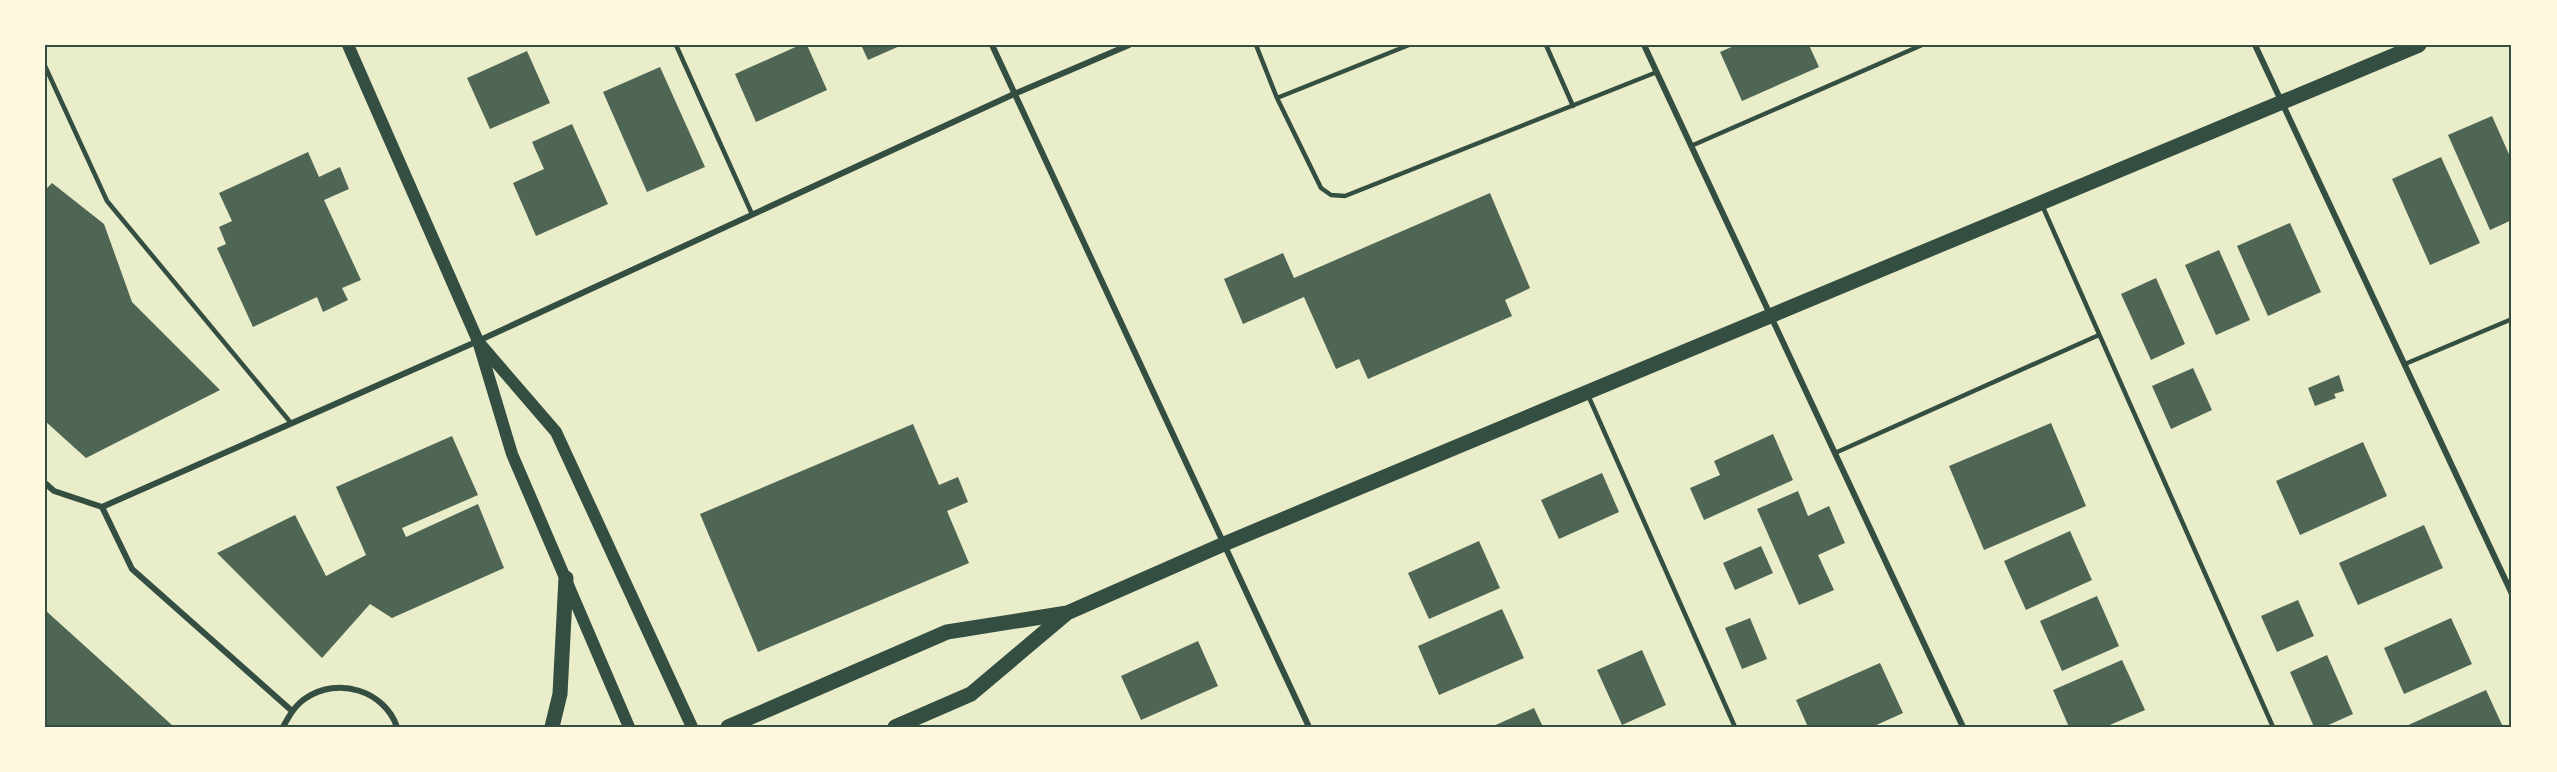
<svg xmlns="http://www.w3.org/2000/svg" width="2557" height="772" font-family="'Work Sans',sans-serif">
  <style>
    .building { fill: #4f6655 }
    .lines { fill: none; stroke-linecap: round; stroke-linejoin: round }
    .service { stroke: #344e41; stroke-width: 4.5 }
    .minor { stroke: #344e41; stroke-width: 6 }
    .secondary { stroke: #344e41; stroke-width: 12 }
    .primary { stroke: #344e41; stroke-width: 15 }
    .neatline { fill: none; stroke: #344e41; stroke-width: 2 }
  </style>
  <rect width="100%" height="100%" fill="#e9edc9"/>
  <!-- building -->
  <path class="building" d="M800,45h7l20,45 -71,32 -21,-48z
    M861,45h41l-34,15z
    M1736,45h73l10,22 -77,34 -22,-49z
    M527,51l23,52 -60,26 -23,-51z
    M660,67l45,100 -58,25 -44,-100z
    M2492,116l20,45v59l-22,10 -42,-95z
    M572,124l36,80 -72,32 -23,-53 31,-14 -12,-27z
    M308,152l11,25 21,-10 9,22 -25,11 37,80 -19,8 6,12 -25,12 -6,-15 -64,30 -36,-79 9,-4 -7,-17 13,-6 -13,-28z
    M2441,157l39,86 -50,22 -38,-86z
    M52,183l52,41 28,78 88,88 -134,68 -41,-37v-231z
    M1490,193l40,95 -25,12 7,16 -144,63 -9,-20 -23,10 -32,-72 -61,27 -19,-45 59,-26 11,25z
    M2290,223l31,69 -53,24 -31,-70z
    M2219,250l31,70 -34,15 -31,-70z
    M2156,278l29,66 -34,16 -30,-66z
    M2193,368l19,42 -41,19 -19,-43z
    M2339,375l5,16 -10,3 2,4 -21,8 -7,-18z
    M2051,423l35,83 -102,44 -35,-84z
    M913,424l26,61 19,-8 10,25 -21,9 22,52 -211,89 -58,-138z
    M1773,434l20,46 -89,40 -14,-32 30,-13 -6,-14z
    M452,436l26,59 -76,33 4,9 72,-33 26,64 -112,50 -22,-14 -48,54 -105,-105 78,-38 31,61 40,-21 -30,-68z
    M2363,442l24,54 -87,39 -24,-54z
    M1602,473l17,39 -60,27 -18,-39z
    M1798,491l10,25 21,-10 16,37 -27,12 16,35 -35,15 -42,-96z
    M2424,525l19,43 -85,37 -19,-42z
    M2070,531l22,49 -66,30 -22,-49z
    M1479,541l21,47 -71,31 -21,-46z
    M1761,546l12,27 -38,17 -12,-27z
    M2097,596l22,50 -57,25 -22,-50z
    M2298,600l16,36 -37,16 -16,-36z
    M1502,609l22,49 -85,37 -21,-49z
    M45,610l83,75 46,42h-129z
    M1750,618l17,41 -25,10 -17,-41z
    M2451,618l21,46 -68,30 -20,-46z
    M1198,641l20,45 -77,34 -20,-44z
    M1642,650l24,55 -44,20 -25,-55z
    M2327,655l26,59 -29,13h-10l-24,-55z
    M2122,660l23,50 -40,17h-36l-16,-37z
    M1880,663l23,50 -31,14h-64l-12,-27z
    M2486,690l17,37h-99z
    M1534,708l9,19h-52z"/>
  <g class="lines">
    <!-- service -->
    <path class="service" d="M676,45l76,169
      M1256,45l21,53 44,90 10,7 14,1 312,-124
      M1546,45l27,61
      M45,66l62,135 184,222
      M1277,98l132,-53
      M1691,146l231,-101
      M2042,205l231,522
      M2405,364l107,-45
      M1588,395l147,332
      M1835,453l264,-118"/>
    <!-- minor -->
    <path class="minor" d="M992,45l317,682
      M1644,45l319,682
      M2255,45l257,549
      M45,483l9,8 48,16 30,62 160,142
      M102,507l376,-166 536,-247 115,-49
      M283,727c6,-11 12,-22 23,-29 32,-22 79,-7 91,29"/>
    <!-- secondary -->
    <path class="secondary" d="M348,45l130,296 34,113 117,273
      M481,345l75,87 136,295"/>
    <!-- primary -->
    <path class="primary" d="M552,727l8,-33 6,-116
      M728,727l219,-95 120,-19 157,-69 1195,-499
      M895,727l76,-33 96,-81"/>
  </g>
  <!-- border -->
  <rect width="2557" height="772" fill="none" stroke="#fefae0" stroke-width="93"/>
  <rect x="46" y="46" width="2464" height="680" class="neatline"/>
</svg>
